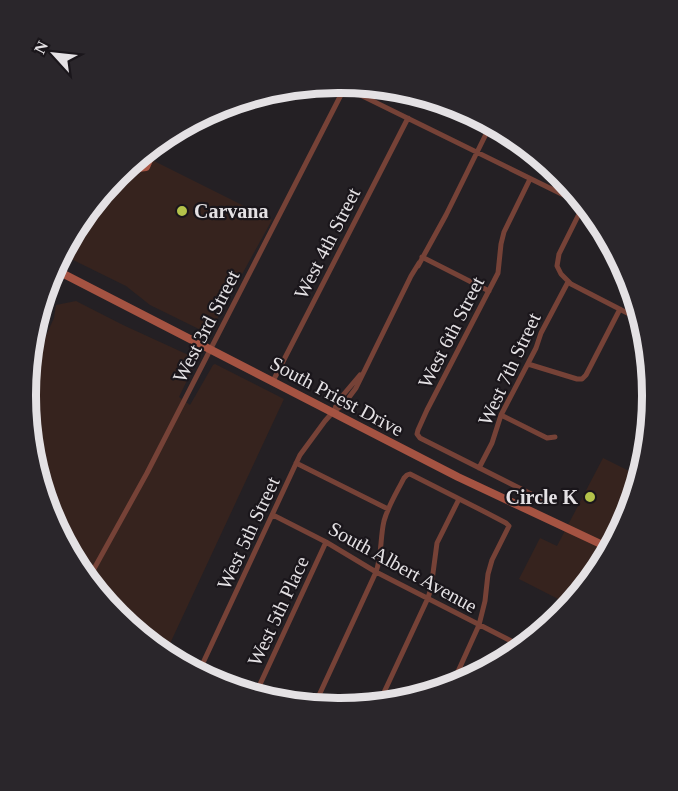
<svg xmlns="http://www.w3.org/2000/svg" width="678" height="791" font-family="Georgia,serif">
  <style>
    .commercial { fill: #36231e }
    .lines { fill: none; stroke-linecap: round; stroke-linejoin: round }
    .street { stroke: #764237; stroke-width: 5 }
    .secondary { stroke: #a55342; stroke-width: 8 }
    .primary { stroke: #ca5f49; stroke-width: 8 }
    .poi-dot { fill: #b4c24a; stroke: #1a161b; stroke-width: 2 }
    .labels { text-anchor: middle; stroke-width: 4.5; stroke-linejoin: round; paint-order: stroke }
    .poi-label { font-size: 20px; font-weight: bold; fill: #e4e1e4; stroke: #1a161b; text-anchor: start }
    .street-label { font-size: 20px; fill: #e4e1e4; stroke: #1a161b }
    .rim { fill: none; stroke: #e4e1e4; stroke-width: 8 }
  </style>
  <rect width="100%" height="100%" fill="#242024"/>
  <!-- commercial -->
  <path class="commercial" d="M144,156l128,64 -63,114 -59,-29 -24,-19 -63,-31 52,-77 9,4 5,-13 -3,-1z
    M76,301l47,24 72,33 1,4 -17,35 11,8 23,-40 2,-1 69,35 -117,251 -50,-33 -68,-102 -23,-120 6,-34 8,-12 14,-31 2,-13z
    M603,458l34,17 -9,41 -50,76 -9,-4 -7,13 -43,-22 21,-41 17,8z"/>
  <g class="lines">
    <!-- street -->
    <path class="street" d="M336,83l244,120
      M530,179l-26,53 -3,12 -3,29 -71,137 -9,20 -1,4 3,4 121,61
      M583,206l-24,48 -2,12 4,8 10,10 66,34
      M422,257l67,34
      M418,266l28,-51 44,-89
      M528,364l49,15h5l4,-4 34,-66
      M273,381l135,-263
      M334,411l4,-10 22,-26
      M501,415l46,23 8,-1
      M296,463l92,46
      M479,468l13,-25 9,-28 35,-67 5,-15 27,-51
      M273,515l53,27 50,30 143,73
      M83,566l9,5
      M90,576l57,-103 198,-386
      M202,674l-1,-1 1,-8 98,-210 25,-34 8,-9 11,-8 12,-16 55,-112 8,-13
      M211,680c7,4 13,4 21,8
      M256,693l70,-151
      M380,701l48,-103 3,-10 6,-45 22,-44
      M315,704l61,-132c6,-17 4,-34 8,-51 4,-15 13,-29 20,-43l3,-3 3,-1 75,38 21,11 3,3 -17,34 -4,14 -3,27 -6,24 -28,62"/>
    <!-- secondary -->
    <path class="secondary" d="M134,163l4,5 8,-1 3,-7 -3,-5
      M54,269l404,208 149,70"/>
    <!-- primary -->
    <path class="primary" d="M586,579l49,-94"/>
  </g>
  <!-- markers -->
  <g class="poi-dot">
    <circle cx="182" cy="211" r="6"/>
    <circle cx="590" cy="497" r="6"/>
  </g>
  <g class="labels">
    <!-- poi labels -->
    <g class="poi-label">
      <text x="194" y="218">Carvana</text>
      <text x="578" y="504" text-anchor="end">Circle K</text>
    </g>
    <!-- street labels -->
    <g class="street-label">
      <text transform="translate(327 243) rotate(-63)" y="7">West 4th Street</text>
      <text transform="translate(206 326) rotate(-63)" y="7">West 3rd Street</text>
      <text transform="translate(451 332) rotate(-63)" y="7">West 6th Street</text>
      <text transform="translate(509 369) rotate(-65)" y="7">West 7th Street</text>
      <text transform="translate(337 396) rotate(28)" y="7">South Priest Drive</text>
      <text transform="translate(248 533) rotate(-65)" y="7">West 5th Street</text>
      <text transform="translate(403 567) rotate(29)" y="7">South Albert Avenue</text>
      <text transform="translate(278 611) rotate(-65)" y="7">West 5th Place</text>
    </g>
  </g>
  <!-- crop -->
  <path d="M0 0H678V791H0ZM338 93H340A302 302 0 0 1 642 395V396A302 302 0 0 1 340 698H338A302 302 0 0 1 36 396V395A302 302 0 0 1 338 93Z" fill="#2a262b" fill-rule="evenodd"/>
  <path class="rim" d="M338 93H340A302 302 0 0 1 642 395V396A302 302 0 0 1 340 698H338A302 302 0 0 1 36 396V395A302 302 0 0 1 338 93Z"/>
  <!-- north arrow -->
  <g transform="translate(54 54) rotate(297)" stroke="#1a161b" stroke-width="4.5" paint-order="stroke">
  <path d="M0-4.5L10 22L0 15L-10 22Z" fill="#e4e1e4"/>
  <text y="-9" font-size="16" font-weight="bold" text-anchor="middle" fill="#e4e1e4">N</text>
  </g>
</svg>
